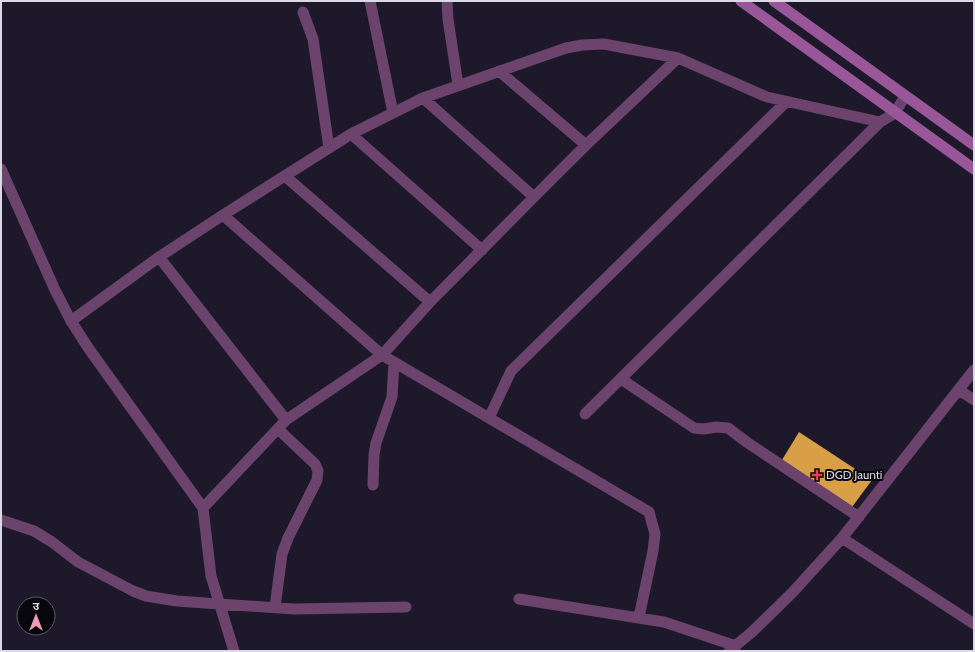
<svg xmlns="http://www.w3.org/2000/svg" width="975" height="652" font-family="Cabin,'Noto Sans Devanagari',sans-serif">
  <style>
    .building { fill: #d99f47 }
    .lines { fill: none; stroke-linecap: round; stroke-linejoin: round }
    .minor { stroke: #6c436c; stroke-width: 11 }
    .secondary { stroke: #99579a; stroke-width: 11 }
    .health-dot { fill: #e0444e; stroke: #07060d; stroke-width: 1.5 }
    .labels { text-anchor: middle; stroke-width: 4; stroke-linejoin: round; paint-order: stroke }
    .poi-label { font-size: 12px; fill: #dcd9e6; stroke: #07060d; text-anchor: start }
  </style>
  <rect width="100%" height="100%" fill="#1d192b"/>
  <!-- building -->
  <path class="building" d="M799,432l73,48 -20,27 -70,-47z"/>
  <g class="lines">
    <!-- minor -->
    <path class="minor" d="M370,1l23,112
      M447,1l1,18 10,66
      M303,12l10,27 16,109
      M499,71l87,74
      M423,98l111,99
      M351,134l131,116
      M1,169l54,121 16,31 18,28 114,159 8,68 23,75
      M285,176l145,126
      M223,215l159,140 267,157 6,22 -2,17 -14,66
      M159,257l127,163
      M71,321l88,-64 64,-42 128,-81 72,-36 143,-50 16,-3 22,-1 74,14 89,39 113,25
      M621,379l73,49 10,1 12,-2 12,1 20,15 111,74
      M959,390l15,10
      M585,414l295,-292 15,-9 10,-17
      M489,418l22,-47 275,-269
      M373,485l1,-30 2,-12 16,-46 2,-35
      M203,508l83,-88 96,-65 48,-53 104,-105 52,-52 92,-87
      M1,520l33,11 18,11 26,20 55,29 13,5 31,5 42,3 75,5 112,-2
      M842,538l132,86
      M519,599l145,23 72,24
      M275,607l7,-53 6,-16 29,-58 1,-9 -3,-7 -37,-35
      M729,651l23,-19 40,-39 50,-55 132,-168"/>
    <!-- secondary -->
    <path class="secondary" d="M741,1l233,168
      M774,1l200,144"/>
  </g>
  <!-- markers -->
  <path class="health-dot" d="M815 469h4v4h4v4h-4v4h-4v-4h-4v-4h4z"/>
  <g class="labels">
    <!-- poi labels -->
    <g class="poi-label">
      <text x="826" y="479">DGD Jaunti</text>
    </g>
  </g>
  <!-- border -->
  <rect width="975" height="652" fill="none" stroke="#dcd9e6" stroke-width="4"/>
  <!-- north arrow -->
  <g transform="translate(36 616)"><circle r="19" fill="#07060d" stroke="#5c5a64"/>
  <path d="M0-3L7 15L0 10L-7 15Z" fill="#f19ab3"/>
  <text y="-6" font-size="11" font-weight="bold" text-anchor="middle" fill="#dcd9e6">उ</text>
  </g>
</svg>
